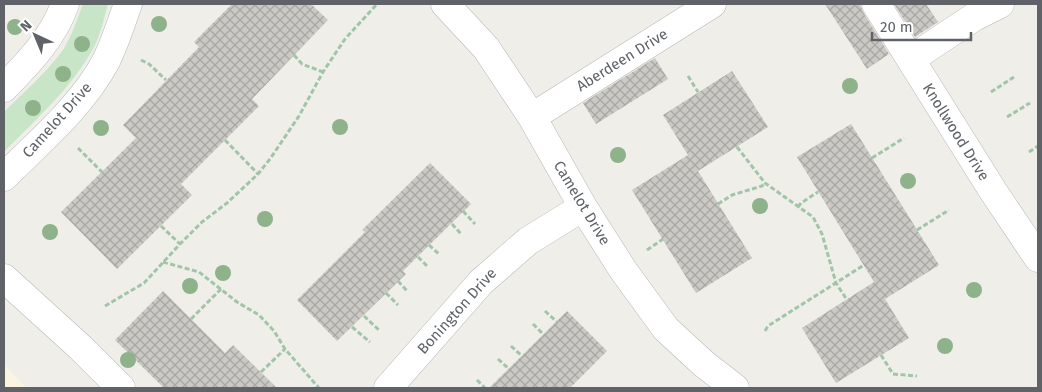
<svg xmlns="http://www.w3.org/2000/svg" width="1042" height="392" font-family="'Fira Sans',sans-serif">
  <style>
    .commercial { fill: #fbf4e1 }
    .green { fill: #c9e5c7 }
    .building { fill: url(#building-cross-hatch) }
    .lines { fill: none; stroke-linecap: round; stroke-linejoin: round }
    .minor-casing { stroke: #b5b8bb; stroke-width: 29 }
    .path { stroke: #a0c5a9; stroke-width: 3; stroke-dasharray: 5 2.5; stroke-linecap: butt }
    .minor { stroke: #fff; stroke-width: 28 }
    .tree { fill: #8eb28a }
    .labels { text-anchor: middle; stroke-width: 4; stroke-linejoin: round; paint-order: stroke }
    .street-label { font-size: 15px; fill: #5f6367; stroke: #fff }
  </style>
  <defs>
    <pattern id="building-cross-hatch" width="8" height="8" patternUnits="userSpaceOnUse" patternTransform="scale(1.25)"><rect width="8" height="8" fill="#cbc9c4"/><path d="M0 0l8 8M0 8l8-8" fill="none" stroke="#a8a7a3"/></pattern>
  </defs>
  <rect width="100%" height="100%" fill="#f0eee8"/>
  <!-- commercial -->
  <path class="commercial" d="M4,364l15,17 8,7h-23z"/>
  <!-- green -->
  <path class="green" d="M83,4h25c-4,14 -7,30 -14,43 -22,41 -58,72 -90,105v-40c20,-20 42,-39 59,-62 9,-14 14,-31 20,-46z"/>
  <!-- building -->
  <path class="building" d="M232,4h79l17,16 -76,79 7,7 -78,78 11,11 -75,74 -56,-57 75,-74 -13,-13 76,-78 -5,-5z
    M825,4h35l3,8 26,42 -22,15z
    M894,4h32l12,18 -23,15z
    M655,58l13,21 -72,45 -13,-21z
    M732,71l36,56 -70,44 54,87 -56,35 -64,-103 56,-35 -25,-40z
    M851,124l88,141 -54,34 24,39 -73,45 -34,-55 72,-46 -77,-125z
    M430,163l41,41 -68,67 3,3 -69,67 -40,-41 68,-68 -3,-2z
    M163,291l62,62 8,-8 44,43h-113l-49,-48z
    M567,311l40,40 -37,37h-81z"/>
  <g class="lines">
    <!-- minor casing -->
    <g class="minor-casing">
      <path id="minor" d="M445,4l41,44 46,69 51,90 40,63 43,59 38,35 31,24
        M876,4l117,187 45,67
        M911,59l63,-42 26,-13
        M4,88c25,-26 49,-50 61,-84
        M532,117l180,-113
        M4,177c35,-35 78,-71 102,-116 9,-18 15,-38 22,-57
        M4,278l77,70 40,40
        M388,388l93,-106 47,-41 55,-34"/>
    </g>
    <!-- path -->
    <path class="path" d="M294,55l8,9 21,8
      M141,60l8,4 17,16
      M688,76l10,16
      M991,92l23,-15
      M1007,117l23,-14
      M225,140l33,34
      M737,147l28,36 48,34 9,17 14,49 11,17
      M78,148l24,24
      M1029,152l9,-6
      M872,158l32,-20
      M718,204l14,-9 30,-9 3,-3
      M798,207l3,-4 17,-11
      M463,211l12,13
      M452,224l10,11
      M161,226l19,18
      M917,230l32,-20
      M429,245l11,10
      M647,250l16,-11
      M418,257l10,10
      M163,262l36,10 38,30 22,13 15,16 11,18 34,39
      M398,281l10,11
      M386,293l12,12
      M105,306l39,-23 36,-39 22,-22 25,-19 31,-29 12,-15 29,-43 24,-44 22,-33 32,-35
      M545,311l12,11
      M364,316l15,14
      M191,319l31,-31
      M533,324l11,11
      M352,327l18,15
      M765,331l3,-5 96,-61
      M511,346l11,10
      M881,355l12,19 24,2
      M498,359l11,10
      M261,372l24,-23
      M477,380l8,8"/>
    <!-- minor -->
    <use href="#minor" class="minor"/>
  </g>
  <!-- trees -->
  <g class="tree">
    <circle cx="159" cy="24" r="8"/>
    <circle cx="15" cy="27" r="8"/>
    <circle cx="82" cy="44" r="8"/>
    <circle cx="63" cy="74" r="8"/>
    <circle cx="850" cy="86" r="8"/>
    <circle cx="33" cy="108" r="8"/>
    <circle cx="340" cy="127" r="8"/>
    <circle cx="101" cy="128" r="8"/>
    <circle cx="618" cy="155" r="8"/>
    <circle cx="908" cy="181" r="8"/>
    <circle cx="760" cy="206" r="8"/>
    <circle cx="265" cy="219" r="8"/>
    <circle cx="50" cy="232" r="8"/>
    <circle cx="223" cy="273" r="8"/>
    <circle cx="190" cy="286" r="8"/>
    <circle cx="974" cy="290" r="8"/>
    <circle cx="945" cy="346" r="8"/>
    <circle cx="128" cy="360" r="8"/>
  </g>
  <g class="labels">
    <!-- street labels -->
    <g class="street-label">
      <text transform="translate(622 60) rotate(-32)" y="5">Aberdeen Drive</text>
      <text transform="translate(57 120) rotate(-48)" y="5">Camelot Drive</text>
      <text transform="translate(956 132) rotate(58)" y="5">Knollwood Drive</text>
      <text transform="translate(582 203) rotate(59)" y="5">Camelot Drive</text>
      <text transform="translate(457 311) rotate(-48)" y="5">Bonington Drive</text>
    </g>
  </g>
  <!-- border -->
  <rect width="1042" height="392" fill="none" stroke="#5f6367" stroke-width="10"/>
  <!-- north arrow -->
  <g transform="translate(35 35) rotate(316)" stroke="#ffffff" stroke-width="4" paint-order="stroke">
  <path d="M0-4L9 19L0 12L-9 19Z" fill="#5f6367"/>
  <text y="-8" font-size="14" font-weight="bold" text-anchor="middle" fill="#5f6367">N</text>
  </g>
  <!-- scale -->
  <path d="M872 32v8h99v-8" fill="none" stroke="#5f6367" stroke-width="2.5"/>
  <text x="880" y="32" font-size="15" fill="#5f6367" stroke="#ffffff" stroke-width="4" paint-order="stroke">20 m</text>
</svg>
